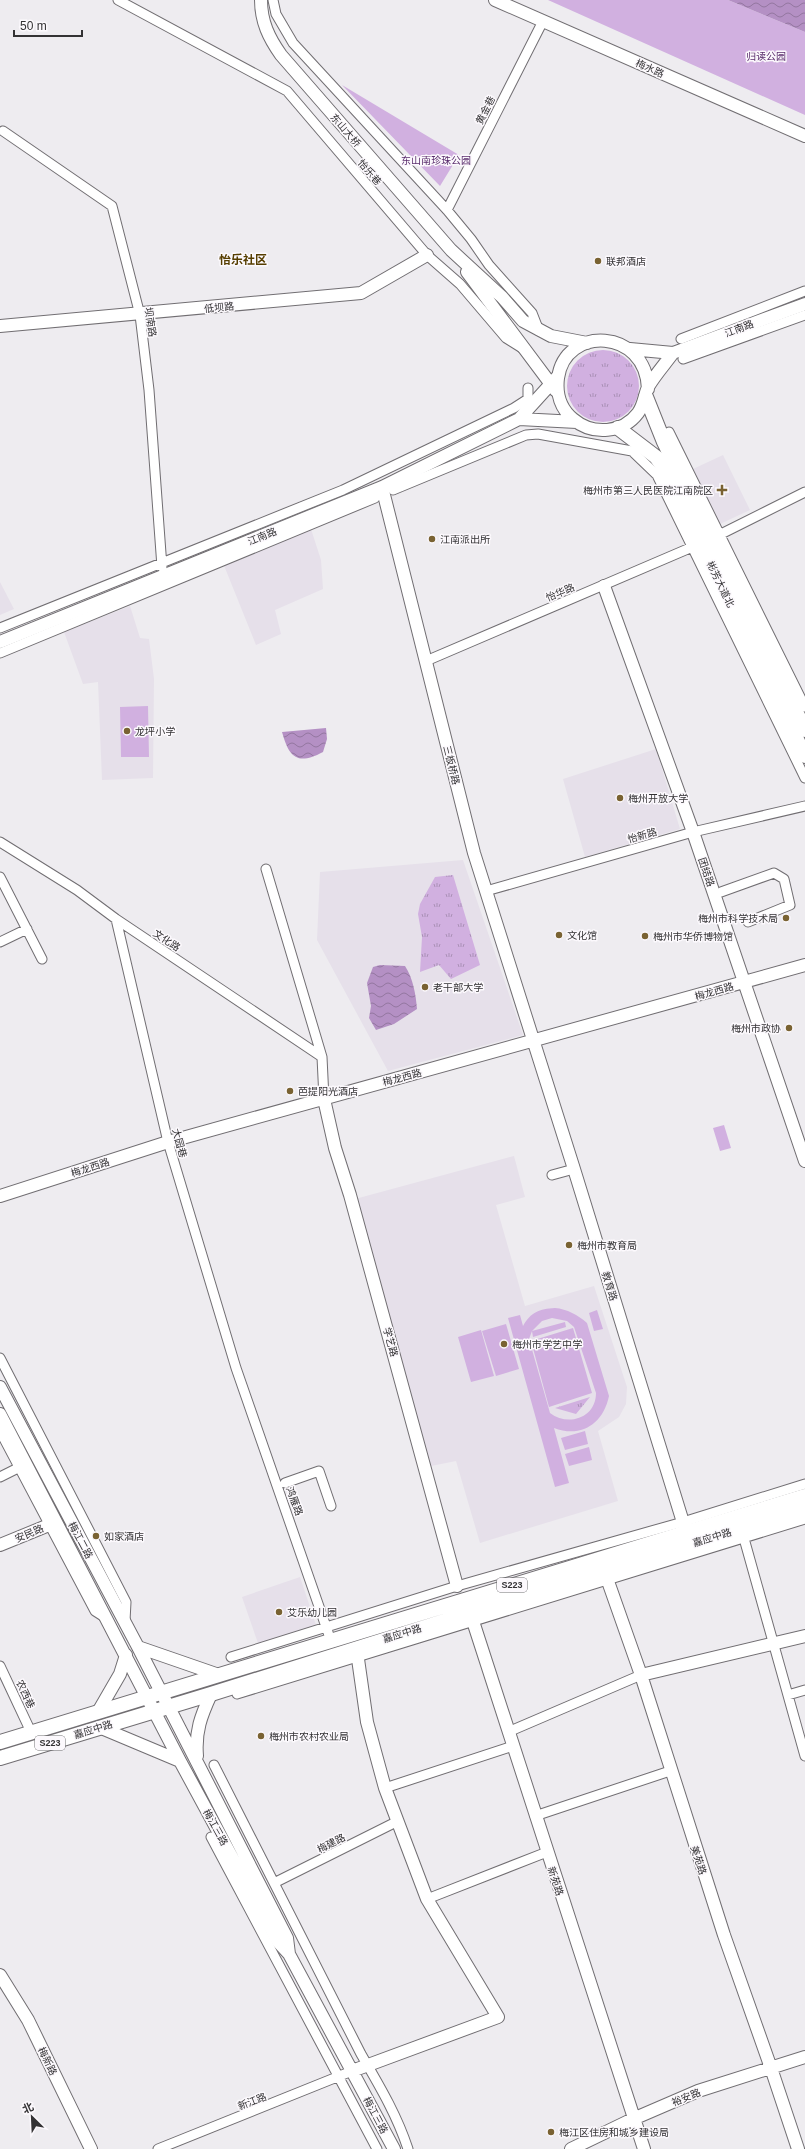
<svg xmlns="http://www.w3.org/2000/svg" width="805" height="2149" font-family="Arial,'Noto Sans SC',sans-serif">
  <style>
    .built { fill: #e6e0ea }
    .grass { fill: url(#grass-tufts) }
    .park { fill: #d1b0e0; fill-rule: evenodd }
    .water { fill: url(#water-waves) }
    .lines { fill: none; stroke-linecap: round; stroke-linejoin: round }
    .street-casing { stroke: #716e72; stroke-width: 11 }
    .secondary-casing { stroke: #716e72; stroke-width: 14 }
    .primary-casing { stroke: #716e72; stroke-width: 16 }
    .street { stroke: #fff; stroke-width: 9 }
    .secondary { stroke: #fff; stroke-width: 12 }
    .primary { stroke: #fff; stroke-width: 14 }
    .poi-dot { fill: #796232; stroke: #fcf9fd; stroke-width: 1.5 }
    .labels { text-anchor: middle; stroke-width: 3; stroke-linejoin: round; paint-order: stroke }
    .shield { fill: #fcf9fd; stroke: #6f6e70; stroke-width: 1 }
    .shield-label { font-size: 9px; font-weight: bold; fill: #333234 }
    .park-label { font-size: 10px; fill: #592c6c; stroke: #fcf9fd }
    .street-label { font-size: 10px; fill: #333234; stroke: #fcf9fd }
    .poi-label { font-size: 10px; fill: #333234; stroke: #fcf9fd; text-anchor: start }
    .quarter-label { font-size: 12px; font-weight: bold; fill: #563e00; stroke: #fcf9fd }
  </style>
  <defs>
    <pattern id="grass-tufts" width="24" height="20" patternUnits="userSpaceOnUse"><rect width="24" height="20" fill="#d1b0e0"/><path d="M3 7l-1-3M5 7V3M7 7l1-3M15 17l-1-3M17 17v-4M19 17l1-3" fill="none" stroke="#aa90b6"/></pattern>
    <pattern id="water-waves" width="16" height="10" patternUnits="userSpaceOnUse"><rect width="16" height="10" fill="#b490c4"/><path d="M0 5q4-4 8 0t8 0" fill="none" stroke="#9376a0"/></pattern>
  </defs>
  <rect width="100%" height="100%" fill="#eeecf0"/>
  <!-- built -->
  <path class="built" d="M723,455l27,55 -30,14 -27,-55z
    M310,526l11,34 2,29 -48,21 6,24 -25,11 -33,-82z
    M0,582l14,27 -14,6z
    M130,606l10,32 9,1 5,40 -1,99 -51,2 -4,-98 -15,2 -19,-52z
    M656,749l24,80 -95,28 -22,-78z
    M463,860l60,175 -135,36 -71,-131 3,-68z
    M514,1156l11,41 -29,8 29,101 69,-20 33,101 -1,17 -7,13 -21,14 20,70 -138,42 -24,-82 -25,5 -76,-267z
    M300,1577l17,51 -57,21 -18,-52z"/>
  <!-- grass -->
  <path class="grass" d="M567 386a36 36 0 1 1 72 0a36 36 0 1 1-72 0Z
    M453,875l27,90 -29,14 -12,-14 -19,7 2,-35 -4,-23 2,-10 15,-27z
    M590,1397l-14,17 -21,-6z"/>
  <!-- park -->
  <path class="park" d="M548,0h180l77,32v83z
    M342,85l117,70 -19,31z
    M148,706l1,51h-28l-1,-50z
    M724,1125l7,23 -11,3 -7,-23z
    M555,1308c12,1 23,7 32,15l22,73c-6,29 -29,42 -55,32l15,55 -14,4 -47,-169 12,-3 3,11c8,-14 16,-17 32,-18zM552,1318l15,3 7,6 22,66c0,25 -28,34 -46,20l-21,-74 3,-8 1,6 33,-10 -1,-5 -33,9 10,-10z
    M597,1310l6,19 -9,2 -5,-18z
    M506,1324l13,45 -23,7 -14,-45z
    M573,1328l19,65 -43,14 -18,-66z
    M481,1330l13,46 -23,6 -13,-45z
    M585,1431l3,13 -23,6 -4,-12z
    M589,1447l3,13 -23,6 -4,-12z"/>
  <!-- water -->
  <path class="water" d="M728,0h77v32z
    M326,728l1,11 -4,13c-26,14 -34,5 -41,-20z
    M380,965l25,1c8,12 11,29 12,43l-23,15 -18,6 -7,-12 2,-12 -4,-23 6,-16z"/>
  <g class="lines">
    <!-- street casing -->
    <g class="street-casing">
      <path id="street" d="M118,0l169,91 140,164 33,29 46,54 16,10
        M273,0l3,14 17,29 154,167 24,29 18,26 43,48 7,18
        M3,131l109,75 28,109 9,75 13,177
        M447,210l96,-189
        M681,339l124,-48
        M683,359l122,-44
        M669,432l136,275
        M393,490l133,-55 12,-1 94,17 25,24 148,303
        M715,537l90,-45
        M0,628l343,-138 171,-82 14,-9v-11
        M0,653l375,-155
        M426,661l271,-116
        M0,842l77,48 39,29 206,138
        M266,869l56,188 2,42
        M0,877l42,82
        M486,891l207,-59 112,-26
        M721,892l53,-19 10,6 6,26 -42,17
        M116,919l52,223 68,226 95,273
        M0,942l27,-13
        M552,1175l22,-6
        M0,1358l126,244 -1,19
        M0,1431l95,180 11,7
        M0,1477l16,-8
        M285,1483l34,-12 12,35
        M745,1542l60,214
        M231,1657l226,-71 226,-64 122,-38
        M0,1666l31,66
        M237,1694l568,-175
        M788,1695l17,-5
        M508,1732l133,-57
        M214,1765l147,289c18,31 36,61 47,95
        M385,1788l128,-42
        M535,1816l135,-45
        M211,1837l166,312
        M274,1883l124,-62
        M427,1899l120,-47
        M158,2149l194,-78"/>
    </g>
    <!-- secondary casing -->
    <g class="secondary-casing">
      <path id="secondary" d="M261,0c0,22 8,38 20,55l170,195 51,47 21,24 28,15 36,7
        M495,0l310,136
        M467,272l89,119
        M0,326l361,-33 66,-38
        M630,349l43,4 132,-49
        M648,389c-2,-61 -83,-64 -90,-11 -2,16 3,31 15,41 20,17 50,14 65,-6 6,-8 6,-17 10,-26 7,-12 17,-23 25,-34
        M519,419l58,3
        M382,487l92,366 100,316 112,363
        M604,586l89,246 112,329
        M0,642l382,-155 137,-68 39,-43
        M324,1099l11,49 15,47 107,391
        M0,1196l168,-54 637,-177
        M0,1387l138,260 149,291 2,16
        M0,1414l180,347 98,181 11,12 105,195
        M0,1545l49,-20 9,1
        M604,1570l37,105 83,260 47,133 27,81
        M470,1612l174,537
        M138,1647l81,28
        M641,1675l164,-39
        M98,1712l22,-38 6,-19
        M99,1727l81,34
        M197,1756c-2,-25 4,-40 14,-62
        M0,1975l28,45 63,129
        M352,2071l146,-54 -71,-118 -42,-111 -18,-66 -9,-63
        M571,2149l62,-30 65,-28 107,-34"/>
    </g>
    <!-- primary casing -->
    <g class="primary-casing">
      <path id="primary" d="M646,397l18,45 141,288
        M618,428l38,29 10,14 139,285
        M0,1742l805,-246
        M0,1758l211,-64 594,-186"/>
    </g>
    <!-- street -->
    <use href="#street" class="street"/>
    <!-- secondary -->
    <use href="#secondary" class="secondary"/>
    <!-- primary -->
    <use href="#primary" class="primary"/>
  </g>
  <!-- markers -->
  <g class="poi-dot">
    <circle cx="598" cy="261" r="4"/>
    <path d="M720 484h4v4h4v4h-4v4h-4v-4h-4v-4h4z"/>
    <circle cx="432" cy="539" r="4"/>
    <circle cx="127" cy="731" r="4"/>
    <circle cx="620" cy="798" r="4"/>
    <circle cx="786" cy="918" r="4"/>
    <circle cx="559" cy="935" r="4"/>
    <circle cx="645" cy="936" r="4"/>
    <circle cx="425" cy="987" r="4"/>
    <circle cx="789" cy="1028" r="4"/>
    <circle cx="290" cy="1091" r="4"/>
    <circle cx="569" cy="1245" r="4"/>
    <circle cx="504" cy="1344" r="4"/>
    <circle cx="96" cy="1536" r="4"/>
    <circle cx="279" cy="1612" r="4"/>
    <circle cx="261" cy="1736" r="4"/>
    <circle cx="551" cy="2132" r="4"/>
  </g>
  <g class="labels">
    <!-- shield labels -->
    <g class="shield">
      <rect x="497" y="1578" width="30" height="14" rx="3"/>
      <rect x="35" y="1736" width="30" height="14" rx="3"/>
    </g>
    <g class="shield-label">
      <text x="512" y="1588">S223</text>
      <text x="50" y="1746">S223</text>
    </g>
    <!-- park labels -->
    <g class="park-label">
      <text x="766" y="60">归读公园</text>
      <text x="436" y="164">东山南珍珠公园</text>
    </g>
    <!-- street labels -->
    <g class="street-label">
      <text transform="translate(650 68) rotate(24)" y="4">梅水路</text>
      <text transform="translate(485 110) rotate(-63)" y="4">黄金巷</text>
      <text transform="translate(346 130) rotate(49)" y="4">东山大桥</text>
      <text transform="translate(370 172) rotate(49)" y="4">怡乐巷</text>
      <text transform="translate(219 307) rotate(-6)" y="4">低坝路</text>
      <text transform="translate(151 322) rotate(81)" y="4">坝南路</text>
      <text transform="translate(739 328) rotate(-20)" y="4">江南路</text>
      <text transform="translate(262 536) rotate(-22)" y="4">江南路</text>
      <text transform="translate(721 584) rotate(64)" y="4">彬芳大道北</text>
      <text transform="translate(560 592) rotate(-23)" y="4">怡华路</text>
      <text transform="translate(452 765) rotate(76)" y="4">三板桥路</text>
      <text transform="translate(642 835) rotate(-16)" y="4">怡新路</text>
      <text transform="translate(707 872) rotate(71)" y="4">团结路</text>
      <text transform="translate(167 940) rotate(34)" y="4">文化路</text>
      <text transform="translate(714 991) rotate(-16)" y="4">梅龙西路</text>
      <text transform="translate(402 1077) rotate(-15)" y="4">梅龙西路</text>
      <text transform="translate(180 1143) rotate(75)" y="4">大园巷</text>
      <text transform="translate(90 1167) rotate(-18)" y="4">梅龙西路</text>
      <text transform="translate(610 1286) rotate(73)" y="4">教育路</text>
      <text transform="translate(391 1342) rotate(75)" y="4">学艺路</text>
      <text transform="translate(295 1501) rotate(70)" y="4">鸿雁路</text>
      <text transform="translate(29 1533) rotate(-23)" y="4">安民路</text>
      <text transform="translate(712 1537) rotate(-17)" y="4">嘉应中路</text>
      <text transform="translate(81 1540) rotate(62)" y="4">梅江二路</text>
      <text transform="translate(402 1633) rotate(-17)" y="4">嘉应中路</text>
      <text transform="translate(26 1694) rotate(65)" y="4">农西巷</text>
      <text transform="translate(93 1729) rotate(-17)" y="4">嘉应中路</text>
      <text transform="translate(216 1827) rotate(61)" y="4">梅江三路</text>
      <text transform="translate(331 1843) rotate(-27)" y="4">梅建路</text>
      <text transform="translate(699 1860) rotate(72)" y="4">美苑路</text>
      <text transform="translate(556 1881) rotate(72)" y="4">新苑路</text>
      <text transform="translate(48 2061) rotate(64)" y="4">梅新路</text>
      <text transform="translate(686 2097) rotate(-22)" y="4">裕安路</text>
      <text transform="translate(252 2101) rotate(-21)" y="4">新江路</text>
      <text transform="translate(376 2115) rotate(62)" y="4">梅江三路</text>
    </g>
    <!-- poi labels -->
    <g class="poi-label">
      <text x="606" y="265">联邦酒店</text>
      <text x="713" y="494" text-anchor="end">梅州市第三人民医院江南院区</text>
      <text x="440" y="543">江南派出所</text>
      <text x="135" y="735">龙坪小学</text>
      <text x="628" y="802">梅州开放大学</text>
      <text x="778" y="922" text-anchor="end">梅州市科学技术局</text>
      <text x="567" y="939">文化馆</text>
      <text x="653" y="940">梅州市华侨博物馆</text>
      <text x="433" y="991">老干部大学</text>
      <text x="781" y="1032" text-anchor="end">梅州市政协</text>
      <text x="298" y="1095">芭提阳光酒店</text>
      <text x="577" y="1249">梅州市教育局</text>
      <text x="512" y="1348">梅州市学艺中学</text>
      <text x="104" y="1540">如家酒店</text>
      <text x="287" y="1616">艾乐幼儿园</text>
      <text x="269" y="1740">梅州市农村农业局</text>
      <text x="559" y="2136">梅江区住房和城乡建设局</text>
    </g>
    <!-- quarter labels -->
    <g class="quarter-label">
      <text x="243" y="264">怡乐社区</text>
    </g>
  </g>
  <!-- north arrow -->
  <g transform="translate(32 2117) rotate(336)" stroke="#fcf9fd" stroke-width="3" paint-order="stroke">
  <path d="M0-3L7 15L0 10L-7 15Z" fill="#333234"/>
  <text y="-6" font-size="11" font-weight="bold" text-anchor="middle" fill="#333234">北</text>
  </g>
  <!-- scale -->
  <path d="M14 30v6h68v-6" fill="none" stroke="#333234" stroke-width="2"/>
  <text x="20" y="30" font-size="12" fill="#333234" stroke="#fcf9fd" stroke-width="3" paint-order="stroke">50 m</text>
</svg>
